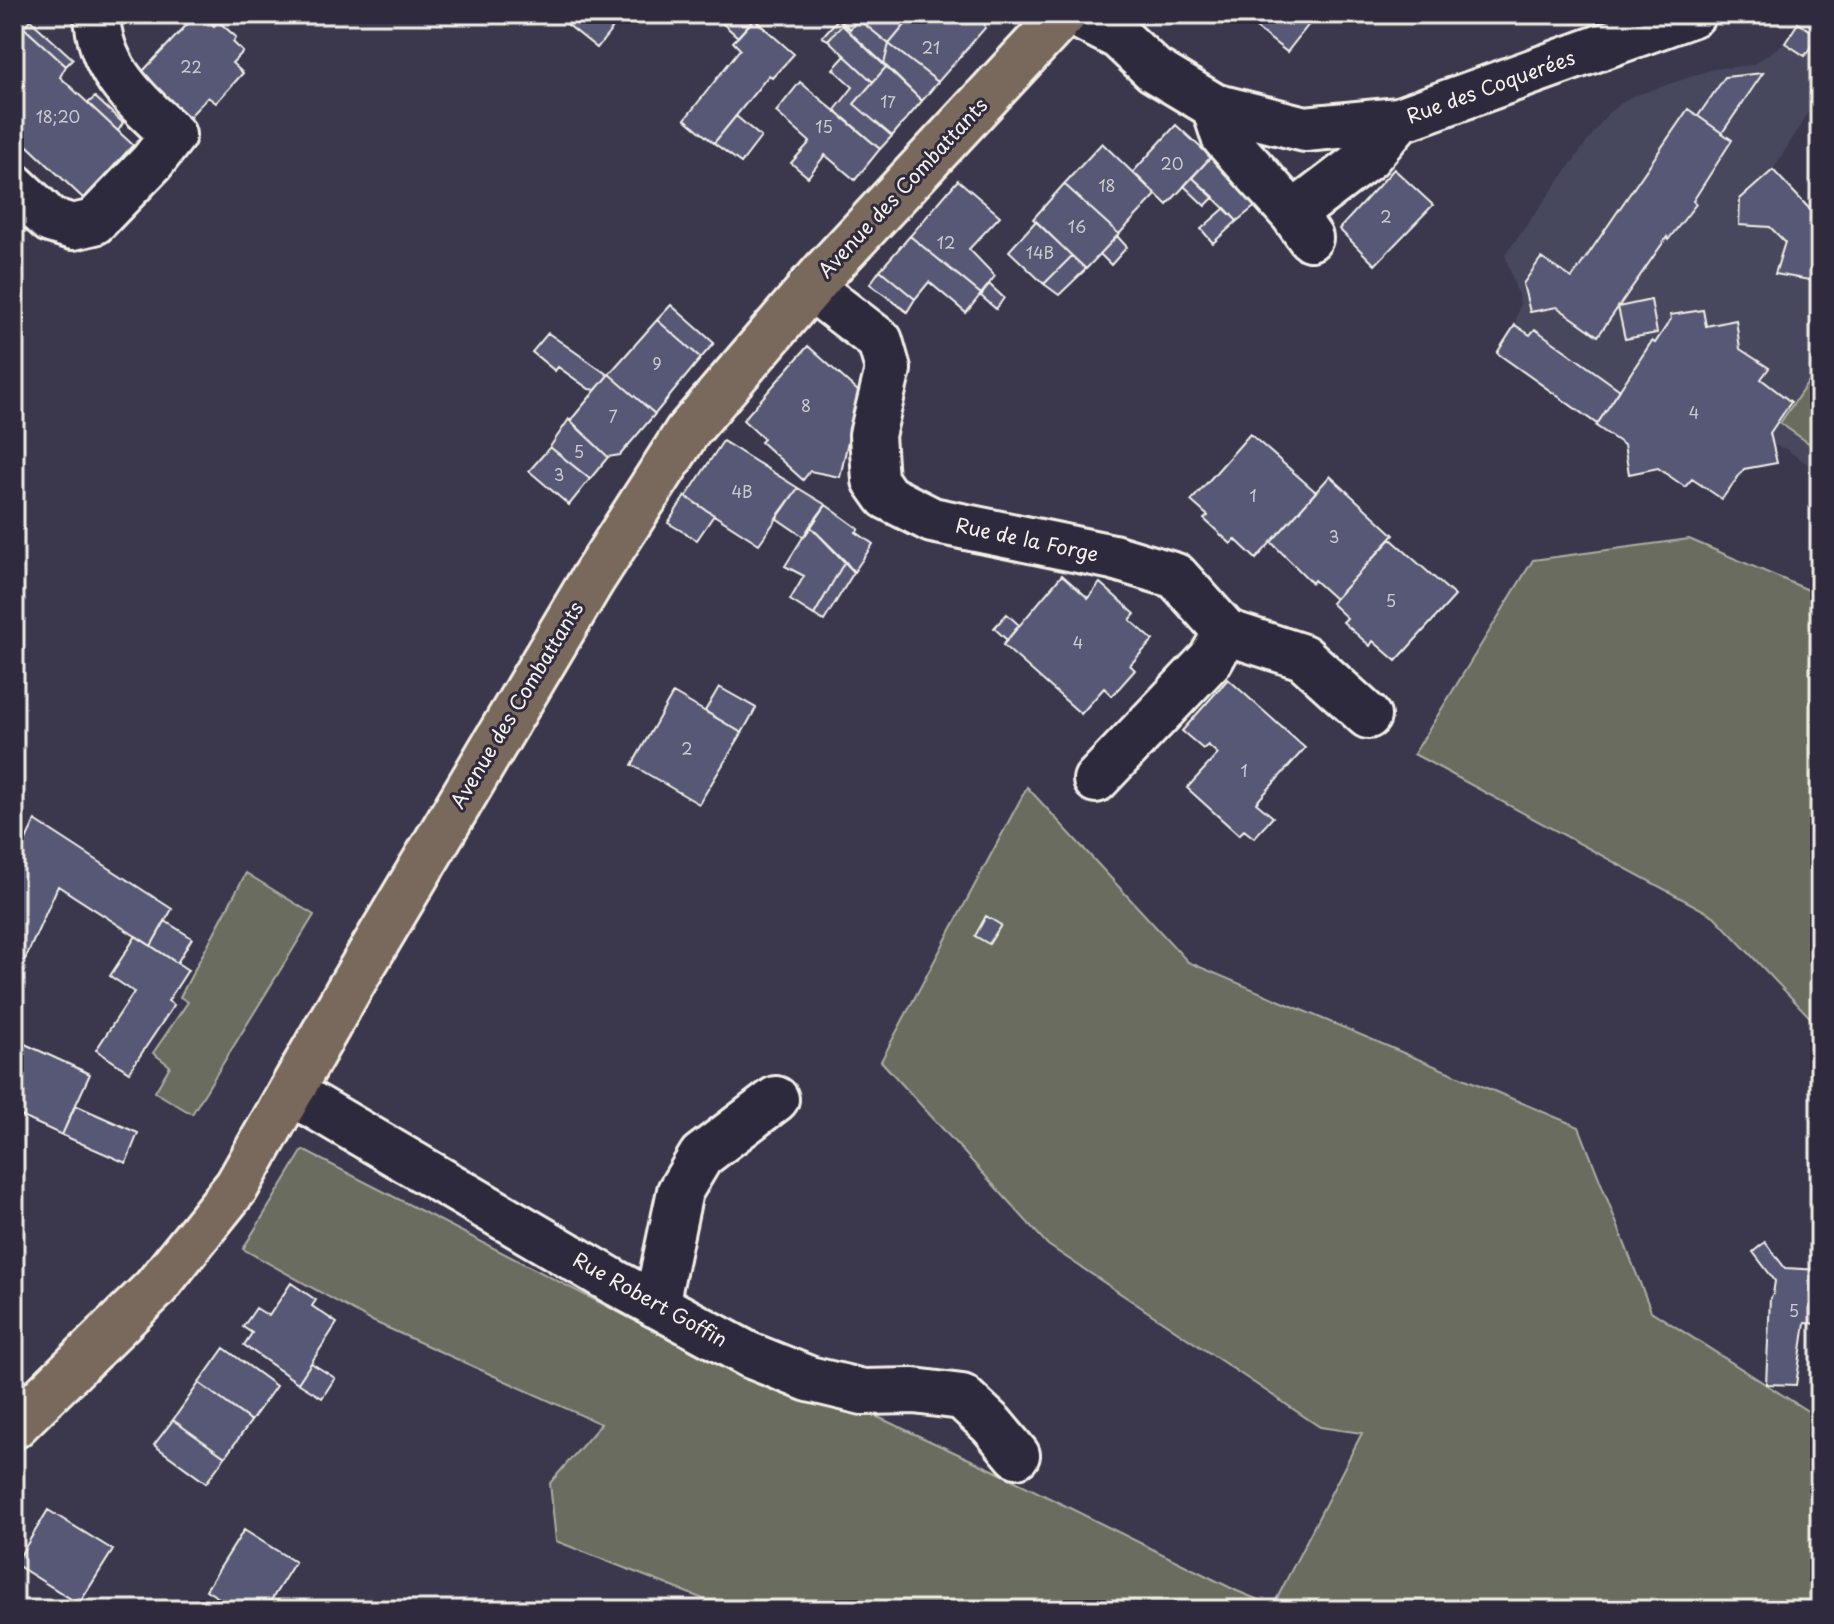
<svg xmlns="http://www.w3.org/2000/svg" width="1834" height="1624" font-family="'Playpen Sans',sans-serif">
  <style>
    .built { fill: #47465d }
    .green { fill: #696c5e; stroke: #aeaea3; stroke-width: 2 }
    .building { fill: #575976; stroke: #f4f1e8; stroke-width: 2 }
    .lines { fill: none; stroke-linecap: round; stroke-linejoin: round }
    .minor-casing { stroke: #f4f1e8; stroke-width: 50 }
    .major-casing { stroke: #f4f1e8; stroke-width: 50 }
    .minor { stroke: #2f2a3d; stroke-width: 44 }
    .major { stroke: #78695c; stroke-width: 44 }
    .labels { text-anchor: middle; stroke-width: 6; stroke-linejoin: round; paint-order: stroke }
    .number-label { font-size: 16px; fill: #cdcbcc }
    .street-label { font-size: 20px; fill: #f4f1e8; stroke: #2f2a3d }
  </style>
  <rect width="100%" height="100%" fill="#3b384e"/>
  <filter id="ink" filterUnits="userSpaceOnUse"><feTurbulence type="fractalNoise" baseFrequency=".0125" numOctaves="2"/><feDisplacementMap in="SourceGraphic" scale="16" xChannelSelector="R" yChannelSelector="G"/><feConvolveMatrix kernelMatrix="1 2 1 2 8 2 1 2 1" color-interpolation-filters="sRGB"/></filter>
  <g filter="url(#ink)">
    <!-- built -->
    <path class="built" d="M1798,23l22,14v56l-47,77 47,50v253l-34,-24 -13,-4 4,18 -33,6 -22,30 -30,-20 -7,8 -27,-19 -29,6 -5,-29 -127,-92 18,-28 5,-23 -15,-47 103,-142 20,-15 85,-29 39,-4 33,-22z"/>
    <!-- green -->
    <path class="green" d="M1820,365v86l-40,-28z
      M1689,539l131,56v433l-106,-112 -300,-162 119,-194z
      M1027,787l161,175 391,165 72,184 169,108v191h-1089l-175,-69 -6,-58 51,-59 -231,-104 -127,-71 60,-99 447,230 121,34 122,56 244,121 36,15 89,-173 -42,-6 -272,-182 -167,-184z
      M246,873l68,42 -122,199 -37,-22 15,-26 -17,-13 35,-51 -8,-5z"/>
    <!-- building -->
    <path class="building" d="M197,14h6l11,12 4,-5 18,16 -3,5 10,10 -11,11 11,10 -27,30 -8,-6 -18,19 -20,1 -26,-26 -1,-20z
      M575,14h49l-27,34 -30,-24z
      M712,14h47l-21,23z
      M833,14h30l-13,15z
      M871,14h43l-25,30 -26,-21z
      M914,14h66l4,3 1,11 -47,54 -49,-38z
      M1231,14h86l-30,38 -36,-28 -4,3z
      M861,17l4,4 -2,2 26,21 -5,20 -42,-39 -14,15 -6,-3 16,-18 12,10z
      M754,19l40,35 -22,24 -3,-3 -55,68 -29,-24 55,-70 -7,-7z
      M30,20l43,39 -7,7 -43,-39z
      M1798,23l20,12 -13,21 -20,-13z
      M21,25l45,41 -6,11 73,68 -49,54 -70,-66v-100z
      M842,25l44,42 -13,15 -45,-42z
      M889,44l49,38 -16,19 -38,-37z
      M845,56l28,26 -19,22 38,32 -12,13 -45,-39 18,-23 -20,-18z
      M886,67l36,34 -30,35 -38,-32z
      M1763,73l-41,60 -24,-17 27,-39z
      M800,82l80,67 -25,31 -30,-25 -17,22 -17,-14 19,-21 -34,-30z
      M95,97l28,26 -5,8 -30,-28z
      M1688,109l44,31 -39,61 3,3 -28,36 -1,-3 -69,99 -41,-29 -27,5 -7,-28 18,-26 31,20z
      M736,116l25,21 -20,26 -27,-20z
      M1176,125l35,32 -44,48 -34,-33z
      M1102,143l54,52 -37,39 -55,-50z
      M1211,157l47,47 -21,17 -45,-44z
      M1394,169l39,36 -58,60 -36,-36z
      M1773,170l47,50v57l-5,4 -40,-7 10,-32 -15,-15 -31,-2 1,-26z
      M1192,177l22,20 -9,9 -21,-20z
      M958,180l42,36 -31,33 26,27 -14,18 -71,-58z
      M1064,184l55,50 -33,35 -53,-50z
      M1225,208l12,13 -24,22 -12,-14z
      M1036,221l36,35 -28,28 -35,-33z
      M910,236l71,58 -15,19 -37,-31 -14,17 -35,-29z
      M1117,236l10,11 -16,18 -11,-11z
      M1072,256l14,13 -27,26 -15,-11z
      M880,270l35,29 -8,13 -37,-28z
      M989,284l15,14 -8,11 -15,-13z
      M1651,300l6,33 -32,6 -7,-32z
      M671,305l43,38 -13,15 -44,-38z
      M1703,310l3,16 30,-6 4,29 29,19 -8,11 30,23 -21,31 7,30 -33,6 -22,30 -30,-20 -7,8 -27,-19 -29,6 -5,-29 -28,-19 56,-85 3,2 16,-24 -1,-4z
      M657,320l44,38 -46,56 -46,-40z
      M1515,325l15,10 5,-6 85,61 -23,34 -100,-71z
      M548,333l60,42 -12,15 -7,-1 -31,-22 -3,4 -23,-19z
      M808,346l51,46 -19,85 -30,-6 -7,9 -42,-38 3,-3 -21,-19z
      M609,374l46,40 -35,41 -12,2 -38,-36z
      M569,419l39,38 -18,22 -40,-32z
      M1250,434l66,58 -60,67 -21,-20 -4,5 -27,-25 4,-3 -17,-15z
      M723,441l75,47 -39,56 -73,-47z
      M550,447l40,32 -21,26 -40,-34z
      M1330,476l64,59 -59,64 -21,-19 -2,3 -41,-41z
      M798,488l28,17 -22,32 -28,-19z
      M685,496l29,19 -17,25 -29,-17z
      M826,505l33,24 -3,3 17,12 -19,28 -44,-46z
      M810,526l35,35 -31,54 -24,-15 14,-24 -19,-10z
      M1391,539l64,57 -59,65 -23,-20 -3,5 -27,-24 4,-4 -16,-15z
      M845,561l9,11 -30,49 -10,-6z
      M1062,575l26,23 12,-15 35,31 -5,6 23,20 -23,25 5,5 -23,26 -8,-8 -23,26 -78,-69z
      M1007,614l12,11 -12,15 -13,-12z
      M1228,679l77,69 -49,55 17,14 -19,21 -10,-8 -5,5 -52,-47 31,-34 -10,-9 -5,4 -21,-18z
      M719,687l37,21 -14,25 -37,-22z
      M673,693l69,40 -43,71 -67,-39z
      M35,820l137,89 -21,37 -93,-60 -44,98v-116z
      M986,916l15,9 -12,19 -14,-8z
      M165,921l27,17 -15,25 -26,-17z
      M136,936l52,34 -20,31 6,4 -45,67 -33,-22 38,-58 -24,-16z
      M14,1039l76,35 -28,61 -48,-22z
      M75,1105l63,28 -12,30 -64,-28z
      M1765,1242l20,26 35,2v54l-15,-1 -9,62 -30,-1 4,-86 3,-4 2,-13 -22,-29z
      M291,1283l25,17 -4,6 25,17 -39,60 -54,-38 8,-12 -9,-6 13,-19 13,8z
      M224,1348l52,38 -25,35 -52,-38z
      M311,1363l24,15 -13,20 -24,-15z
      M199,1383l52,38 -26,36 -52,-37z
      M173,1420l52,37 -19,26 -52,-38z
      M48,1510l65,40 -34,54 -64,-40z
      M244,1530l51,32 -30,48h-27l-32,-20z"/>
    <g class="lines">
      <!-- minor casing -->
      <g class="minor-casing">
        <path id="minor" d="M1074,14l45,23 35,33 60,36 91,23 94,-9 294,-106
          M1214,106l10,31 69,77 17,24
          M14,186l36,34 23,7 21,-5 58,-60 21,-27c-37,-35 -74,-65 -76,-121
          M1293,214l75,-57 31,-37
          M810,287l70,54 8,28 -16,66 3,45 12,17 45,23 181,37 63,19 50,56 77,25 65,59
          M1096,780l115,-121 15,-27
          M292,1093l322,189 135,73 60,24 54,13 51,-1 48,6 30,28 25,30
          M656,1305l24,-114 21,-35 75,-57"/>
      </g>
      <!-- major casing -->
      <g class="major-casing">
        <path id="major" d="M14,1426l141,-138 82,-102 112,-197 243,-409 95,-148 137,-160 240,-258"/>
      </g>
      <!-- minor -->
      <use href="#minor" class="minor"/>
      <!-- major -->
      <use href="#major" class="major"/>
    </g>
  </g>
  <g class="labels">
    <!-- number labels -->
    <g class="number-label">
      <text x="931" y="54">21</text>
      <text x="191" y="73">22</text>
      <text x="888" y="108">17</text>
      <text x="58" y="123">18;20</text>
      <text x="824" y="133">15</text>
      <text x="1172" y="170">20</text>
      <text x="1107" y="192">18</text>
      <text x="1386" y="223">2</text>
      <text x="1077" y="233">16</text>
      <text x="946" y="249">12</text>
      <text x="1040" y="259">14B</text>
      <text x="657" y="370">9</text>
      <text x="806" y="412">8</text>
      <text x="1694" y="419">4</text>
      <text x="613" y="423">7</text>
      <text x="579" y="458">5</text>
      <text x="559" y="481">3</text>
      <text x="742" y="498">4B</text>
      <text x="1253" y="502">1</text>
      <text x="1334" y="543">3</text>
      <text x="1391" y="607">5</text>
      <text x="1078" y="649">4</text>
      <text x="687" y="755">2</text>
      <text x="1244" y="777">1</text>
      <text x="1794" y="1317">5</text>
    </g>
    <!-- street labels -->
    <g class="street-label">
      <text transform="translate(1491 87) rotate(-20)" y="7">Rue des Coquerées</text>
      <text transform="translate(903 188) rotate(-47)" y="7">Avenue des Combattants</text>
      <text transform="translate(1027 540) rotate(12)" y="7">Rue de la Forge</text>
      <text transform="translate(517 705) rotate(-59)" y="7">Avenue des Combattants</text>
      <text transform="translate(650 1300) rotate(29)" y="7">Rue Robert Goffin</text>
    </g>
  </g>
  <!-- margin -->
  <rect width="1834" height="1624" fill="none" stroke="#2f2a3d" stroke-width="48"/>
  <rect x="24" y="24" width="1786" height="1576" fill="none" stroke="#f4f1e8" stroke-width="3" filter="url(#ink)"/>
</svg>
